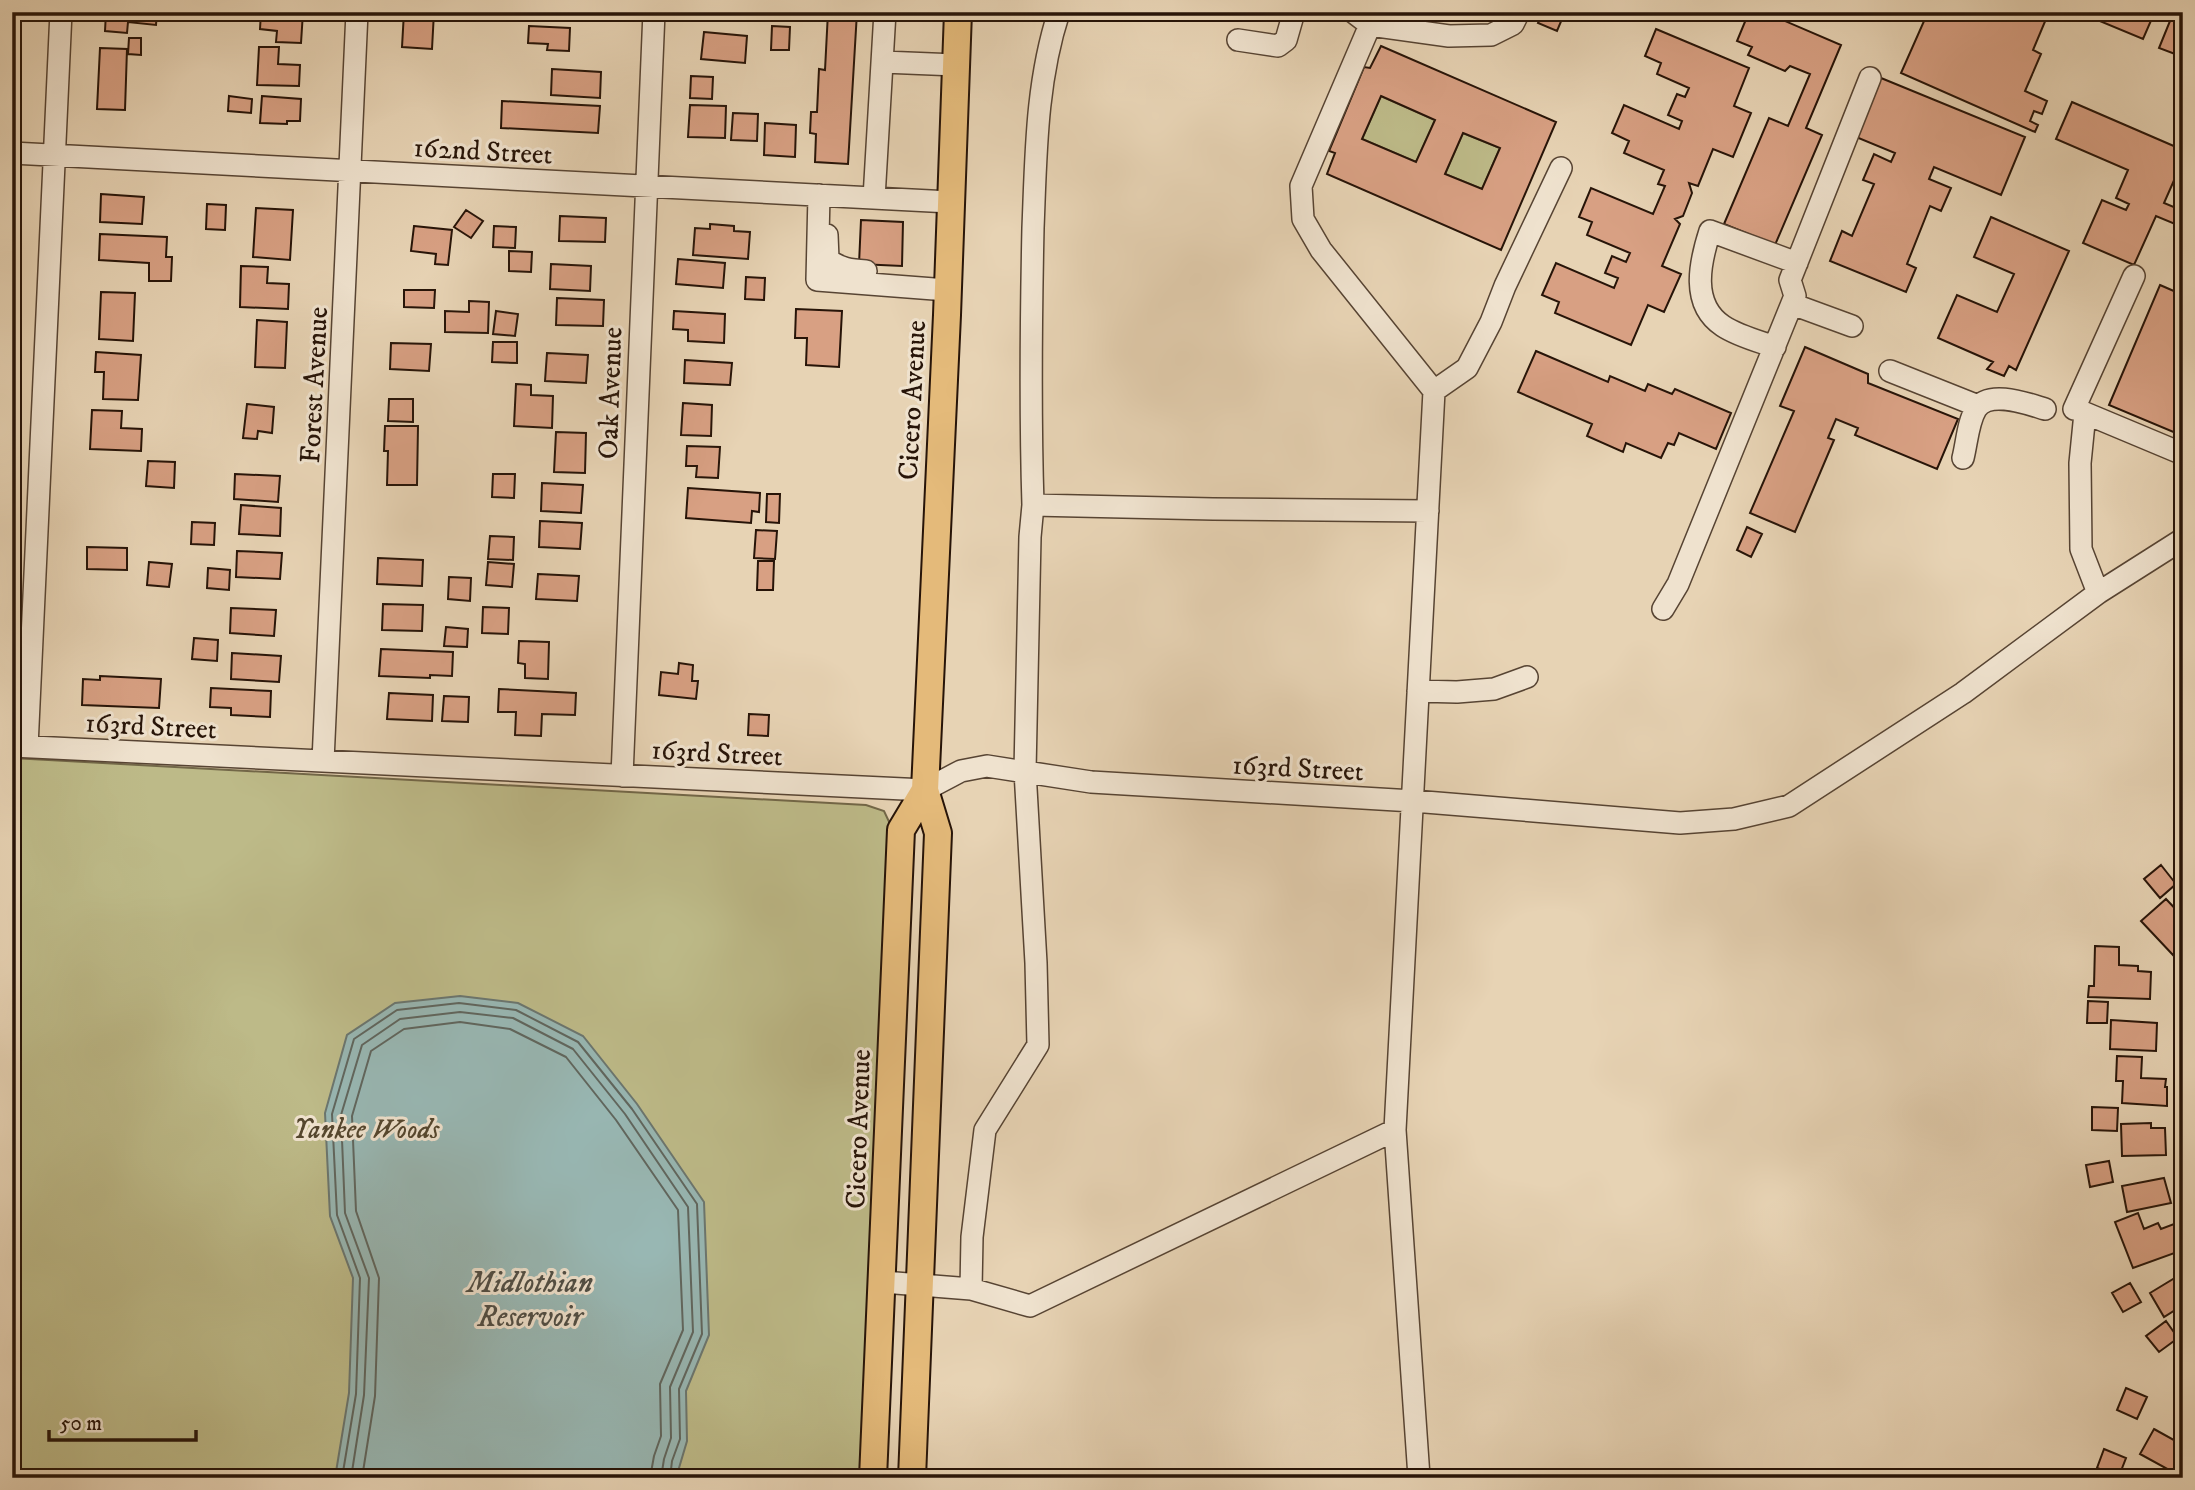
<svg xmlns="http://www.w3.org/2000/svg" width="2195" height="1490" font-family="'IM FELL DW Pica',serif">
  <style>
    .green { fill: #bdba88; stroke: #726748; stroke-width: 2 }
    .water { fill: #98b7b3; stroke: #6b766f; stroke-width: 2 }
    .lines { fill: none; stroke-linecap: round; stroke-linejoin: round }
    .shore { stroke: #60665e; stroke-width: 2 }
    .building { fill: #d8a083; stroke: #271408; stroke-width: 2; fill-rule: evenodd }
    .minor-casing { stroke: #574433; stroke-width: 24 }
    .major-casing { stroke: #271408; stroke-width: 30 }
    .minor { stroke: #efe2ce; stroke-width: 21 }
    .major { stroke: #e4ba7a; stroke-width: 26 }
    .labels { text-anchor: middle; stroke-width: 6; stroke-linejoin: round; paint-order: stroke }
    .street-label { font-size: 28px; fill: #271408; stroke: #efe2ce }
    .park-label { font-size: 28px; font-style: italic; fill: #54462e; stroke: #efe2ce }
    .water-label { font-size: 30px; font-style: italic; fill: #4f4d44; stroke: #efe2ce }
  </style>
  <rect width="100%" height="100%" fill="#e7d3b4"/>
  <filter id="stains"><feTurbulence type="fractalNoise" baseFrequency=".00286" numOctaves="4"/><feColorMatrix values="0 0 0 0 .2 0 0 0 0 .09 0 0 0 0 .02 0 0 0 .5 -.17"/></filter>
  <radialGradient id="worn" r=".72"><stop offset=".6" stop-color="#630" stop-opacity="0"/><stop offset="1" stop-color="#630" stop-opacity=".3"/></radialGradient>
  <!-- green -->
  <path class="green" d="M1381,96l54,24 -19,42 -54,-23z
    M1463,133l37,15 -18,41 -37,-15z
    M12,758l854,47 18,6 8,17 -28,650h-852z"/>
  <!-- water -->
  <path class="water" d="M460,996l58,7 65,33 54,68 67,98 5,133 -23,56 1,50 -11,37h-341l14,-85 4,-115 -23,-62 -5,-103 22,-78 48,-32z"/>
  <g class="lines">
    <!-- shore -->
    <path class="shore" d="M342,1478l14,-84 4,-116 -23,-63 -5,-101 22,-75 43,-29 62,-7 57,7 62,32 54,67 65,95 5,130 -23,55 1,50 -8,22 -2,17
      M351,1478l13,-83 5,-117 -24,-65 -4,-98 21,-70 38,-26 60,-7 53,6 60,31 52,65 63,93 5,125 -23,55 1,51 -7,21 -3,19
      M362,1478l13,-82 4,-118 -23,-67 -4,-95 19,-65 33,-22 56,-7 50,7 56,28 50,63 62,90 5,120 -23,54 1,52 -7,20 -4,22"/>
  </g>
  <!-- building -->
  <path class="building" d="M106,12h51l-1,13 -28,-3 -1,11 -22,-2z
    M261,12h42l-2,31 -25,-1 1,-11 -17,-2z
    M404,12h30l-2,37 -30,-2z
    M828,12h29l-9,152 -33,-2 1,-28 -6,-1 1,-21h6l2,-43 6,1z
    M1543,12h22l-8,19 -19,-8z
    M1749,12h15l77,33 -35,83 16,7 -47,110 -51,-21 45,-106 19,8 22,-52 -20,-8 -5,5 -37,-16 4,-8 -15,-6z
    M1928,12h121l-16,38 8,4 -16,37 22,10 -5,13 -8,-3 -4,10 8,4 -3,7 -134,-59z
    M2092,12h52l9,4 -10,23 -53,-22z
    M2172,16l11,4v37l-24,-9z
    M529,26l41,2 -1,23 -22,-1 1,-6 -20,-1z
    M772,26l18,1 -1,23h-18z
    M1656,29l93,39 -15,38 17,7 -18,44 -20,-8 -15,37 -9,-3 3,10 -9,23 -8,3 5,5 -18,42 19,8 -17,38 -16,-7 -17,40 -76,-32 4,-11 -17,-7 14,-32 58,25 4,-10 -13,-5 7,-17 14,6 4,-9 -43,-18 5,-13 -13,-5 12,-29 62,26 12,-28 -7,-2 6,-14 -40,-17 5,-12 -17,-8 12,-28 55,24 3,-8 -14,-6 9,-21 8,3 4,-9 -32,-14 4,-11 -16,-7z
    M704,32l43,4 -2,27 -44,-4z
    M129,38h12v17l-13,-1z
    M1381,46l175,76 -55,128 -174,-76 8,-21 -6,-2 35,-84 6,1zM1381,96l54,24 -19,42 -54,-23zM1463,133l37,15 -18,41 -37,-15z
    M259,47h20l-1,17 22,1 -1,21 -42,-1z
    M100,48l27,1 -2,61 -28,-1z
    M552,69l49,3 -1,26 -49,-3z
    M691,76l22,1 -1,22 -22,-1z
    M1881,78l144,59 -24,58 -67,-28 -5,12 22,9 -10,23 -11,-5 -23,58 9,4 -10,24 -76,-31 12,-30 10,5 22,-52 -11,-4 11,-26 17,8 4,-9 -39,-16z
    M229,96l23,3 -1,14 -23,-2z
    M262,96l39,3 -1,22h-13v3l-27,-1z
    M502,101l98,5 -2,27 -97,-5z
    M2072,102l111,48v10l-19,43 17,7 -6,14 -19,-8 -22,49 -51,-22 19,-43 24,10 3,-6 -13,-6 12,-28 -72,-31z
    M690,105l36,1 -1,32 -37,-1z
    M733,113l25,1 -1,27 -26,-1z
    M765,123l31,2 -1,32 -31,-2z
    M101,194l43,3 -2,27 -42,-2z
    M207,204l19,1 -1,25 -19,-1z
    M256,208l37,2 -3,50 -37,-3z
    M466,210l17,11 -12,17 -17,-11z
    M560,216l46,2 -1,24 -46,-1z
    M1991,217l78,34 -53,119 -7,-4 -5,10 -17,-7 6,-7 -55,-24 19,-43 40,17 17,-38 -40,-17z
    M861,220l42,2 -1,44 -43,-2z
    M710,224l24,2v5l16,1 -2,27 -55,-4 2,-27 15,1z
    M414,226l38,4 -4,35 -13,-1 1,-10 -25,-3z
    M494,226l22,1 -1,21 -22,-1z
    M100,234l67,3 -1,20h6l-1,24h-22v-18l-50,-3z
    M509,251l23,1 -1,20 -22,-1z
    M678,259l47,4 -2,25 -47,-4z
    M551,264l40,2 -1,25 -40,-2z
    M241,266l27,1 -1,16 22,1 -1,25 -48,-2z
    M746,277l19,1 -1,22 -19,-1z
    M2160,285l23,10v141l-74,-31z
    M404,290h31l-1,18 -30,-1z
    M101,292l34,1 -2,48 -34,-2z
    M557,298l47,2 -1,26 -47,-1z
    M469,301l20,1 -1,31 -43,-1v-21l24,1z
    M796,309l46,2 -3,56 -33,-2 1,-27h-12z
    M496,311l22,3 -3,22 -22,-2z
    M674,311l51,3 -1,29 -36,-2v-11l-15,-1z
    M257,320l30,2 -2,46 -30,-1z
    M493,342h24v21l-25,-1z
    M391,343l40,1 -2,27 -39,-2z
    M1805,347l63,27v9l90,36 -21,50 -82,-34 3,-7 -22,-9 -8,19 6,2 -39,92 -45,-19 44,-102 -14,-5z
    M1536,351l72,31 2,-6 35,15 3,-7 24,10 3,-5 56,24 -15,36 -37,-16 -5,12 -6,-2 -7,15 -35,-15 -3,9 -36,-16 5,-12 -74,-32z
    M96,352l45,3 -3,45 -35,-1 1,-27h-9z
    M547,353l41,2 -2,28 -41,-2z
    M685,360l47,3 -2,22 -46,-2z
    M516,384l15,1v10l22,1 -1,32 -38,-2z
    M389,399h24v23l-25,-1z
    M683,403l29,2 -1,31 -30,-1z
    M247,404l27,3 -2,26 -14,-2 -1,8 -14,-1z
    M92,410l30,1 -1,17 21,1 -1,22 -51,-2z
    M385,426h33l-1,59h-30l1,-34h-4z
    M556,432l30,1 -1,40 -31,-1z
    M687,446l33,1 -2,31 -22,-1 1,-11h-11z
    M148,461l27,1 -1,26 -28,-2z
    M235,474l45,2 -2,26 -44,-3z
    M493,474h22l-1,24 -22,-1z
    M542,483l41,2 -2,28 -40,-2z
    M688,488l72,5 -1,19 -7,-1 -1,12 -65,-5z
    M767,494h13l-1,29 -13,-1z
    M241,505l40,3 -1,28 -41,-2z
    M540,521l42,2 -2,26 -41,-2z
    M192,522l23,1 -1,22 -23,-1z
    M1747,527l15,7 -11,23 -14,-7z
    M756,530l21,1 -2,28 -21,-1z
    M490,536l24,1 -1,23 -25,-1z
    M87,547l40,1v22l-40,-1z
    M237,551l45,2 -2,26 -44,-2z
    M378,558l45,2 -1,26 -45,-2z
    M758,561h16l-1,29h-16z
    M149,562l23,2 -3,23 -22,-2z
    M488,562l26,2 -2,23 -26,-2z
    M208,568l22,2 -1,20 -22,-2z
    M538,574l41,2 -2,25 -41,-2z
    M449,577l22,1 -1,23 -22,-2z
    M383,604l40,1 -1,26 -40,-1z
    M483,607l26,1 -1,26 -26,-1z
    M231,608l45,2 -2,26 -44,-3z
    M446,627l22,2 -1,18 -23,-1z
    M194,638l24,2 -1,21 -25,-2z
    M519,641l30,1 -1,37 -23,-1v-14l-7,-1z
    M381,649l72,3 -1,24 -22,-1v3l-51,-2z
    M232,653l49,3 -2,26 -48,-3z
    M679,663l14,2 -1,16h6l-2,18 -37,-4 2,-23 17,2z
    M100,676l61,3 -2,29 -77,-3 1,-26 17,1z
    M211,688l60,3 -1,26 -39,-2v-7l-21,-1z
    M499,689l77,4 -1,22 -33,-1 -1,22 -26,-1 1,-23h-18z
    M389,693l44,2 -1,26 -45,-2z
    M444,696l25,1 -1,25 -26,-1z
    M749,714l20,1 -1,21 -20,-1z
    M2161,865l15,19 -16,14 -16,-19z
    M2166,899l17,18v29l-10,9 -32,-34z
    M2095,946l24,1v18l19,1v5l13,1 -1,27 -62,-2 1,-11h5z
    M2088,1001l20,1 -1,21h-20z
    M2111,1020l46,3 -1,28 -46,-2z
    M2117,1056l25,1 -1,21 25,1 -1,8h2v19l-45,-3 1,-22h-7z
    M2092,1107l26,1 -1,23 -25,-1z
    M2151,1123v5h14l1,27 -44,1 -1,-32z
    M2109,1161l4,21 -23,5 -4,-22z
    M2164,1178l7,25 -44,9 -5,-26z
    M2138,1213l6,16 14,-6 3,6 13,-5 9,26 -50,18 -18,-46z
    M2183,1273v32l-19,12 -14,-24z
    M2130,1283l11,19 -18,10 -11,-19z
    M2166,1321l12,17 -19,14 -13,-16z
    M2126,1388l21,9 -10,22 -20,-9z
    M2154,1429l29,16v26l-3,5 -40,-22z
    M2104,1449l22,9 -7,18 -22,-8z"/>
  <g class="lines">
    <!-- minor casing -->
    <g class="minor-casing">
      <path id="minor" d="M1370,25l79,11 42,-1 22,-11 6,-12
        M1238,40l40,6 8,-6 8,-28
        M883,62l73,3
        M12,153l938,49
        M819,195l-2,85 130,10
        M874,198l11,-186
        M827,235l1,24c11,10 24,11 38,12
        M1792,304l60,22
        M1775,347c-17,-6 -37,-11 -52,-21 -33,-22 -23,-64 -13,-95l87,32
        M1890,371l88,35
        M1434,391l33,-23 24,-46 14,-36 56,-118
        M2074,409l60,-133
        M1963,458c4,-16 5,-36 13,-49 13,-20 52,-5 69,0
        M1033,505l180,4 215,2
        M2098,593l-17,-44 -1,-86 5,-50 98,41
        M1663,609l15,-25 117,-288 -5,-16 80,-202
        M1418,691l39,1 37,-3 33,-12
        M12,746l913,44 36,-19 26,-5 104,16 322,19 267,22 54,-4 55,-13 174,-113 135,-100 85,-54
        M27,747l34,-735
        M323,761l34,-749
        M622,776l32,-764
        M1395,1130l24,347
        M883,1282l88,7 59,17 365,-176 39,-739 -113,-141 -18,-31 -2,-33 69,-161 -17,-13
        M971,1289l1,-52 13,-107 53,-85 -2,-82 -11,-192 5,-234 3,-32c-3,-92 -2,-185 0,-277 3,-73 3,-146 26,-216"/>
    </g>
    <!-- major casing -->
    <g class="major-casing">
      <path id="major" d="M873,1478l28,-648 24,-40
        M912,1478l26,-645 -13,-43 22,-475 11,-303"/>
    </g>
    <!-- minor -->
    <use href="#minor" class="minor"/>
    <!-- major -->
    <use href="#major" class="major"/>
  </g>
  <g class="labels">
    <!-- street labels -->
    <g class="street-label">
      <text transform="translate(483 150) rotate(3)" y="10">162nd Street</text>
      <text transform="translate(313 385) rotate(-87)" y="10">Forest Avenue</text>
      <text transform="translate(609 393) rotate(-88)" y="10">Oak Avenue</text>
      <text transform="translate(911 400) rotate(-87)" y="10">Cicero Avenue</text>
      <text transform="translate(151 725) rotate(3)" y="10">163rd Street</text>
      <text transform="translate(717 752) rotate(3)" y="10">163rd Street</text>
      <text transform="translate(1298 767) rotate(3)" y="10">163rd Street</text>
      <text transform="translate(857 1129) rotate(-88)" y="10">Cicero Avenue</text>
    </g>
    <!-- park labels -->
    <g class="park-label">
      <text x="366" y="1138">Yankee Woods</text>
    </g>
    <!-- water labels -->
    <g class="water-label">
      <text x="530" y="1292">Midlothian<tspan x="530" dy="34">Reservoir</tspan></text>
    </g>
  </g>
  <!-- margin -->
  <rect width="2195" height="1490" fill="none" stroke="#e7d3b4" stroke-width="42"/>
  <rect x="14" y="14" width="2167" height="1462" fill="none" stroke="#271408" stroke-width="3.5"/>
  <rect x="21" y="21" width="2153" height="1448" fill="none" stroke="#271408" stroke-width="2"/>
  <!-- scale -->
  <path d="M49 1430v10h147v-10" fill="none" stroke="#271408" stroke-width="3.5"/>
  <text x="60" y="1430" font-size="21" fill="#271408" stroke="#efe2ce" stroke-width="5" paint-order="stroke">50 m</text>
  <rect width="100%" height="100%" filter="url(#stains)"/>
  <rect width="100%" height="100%" fill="url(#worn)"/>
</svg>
